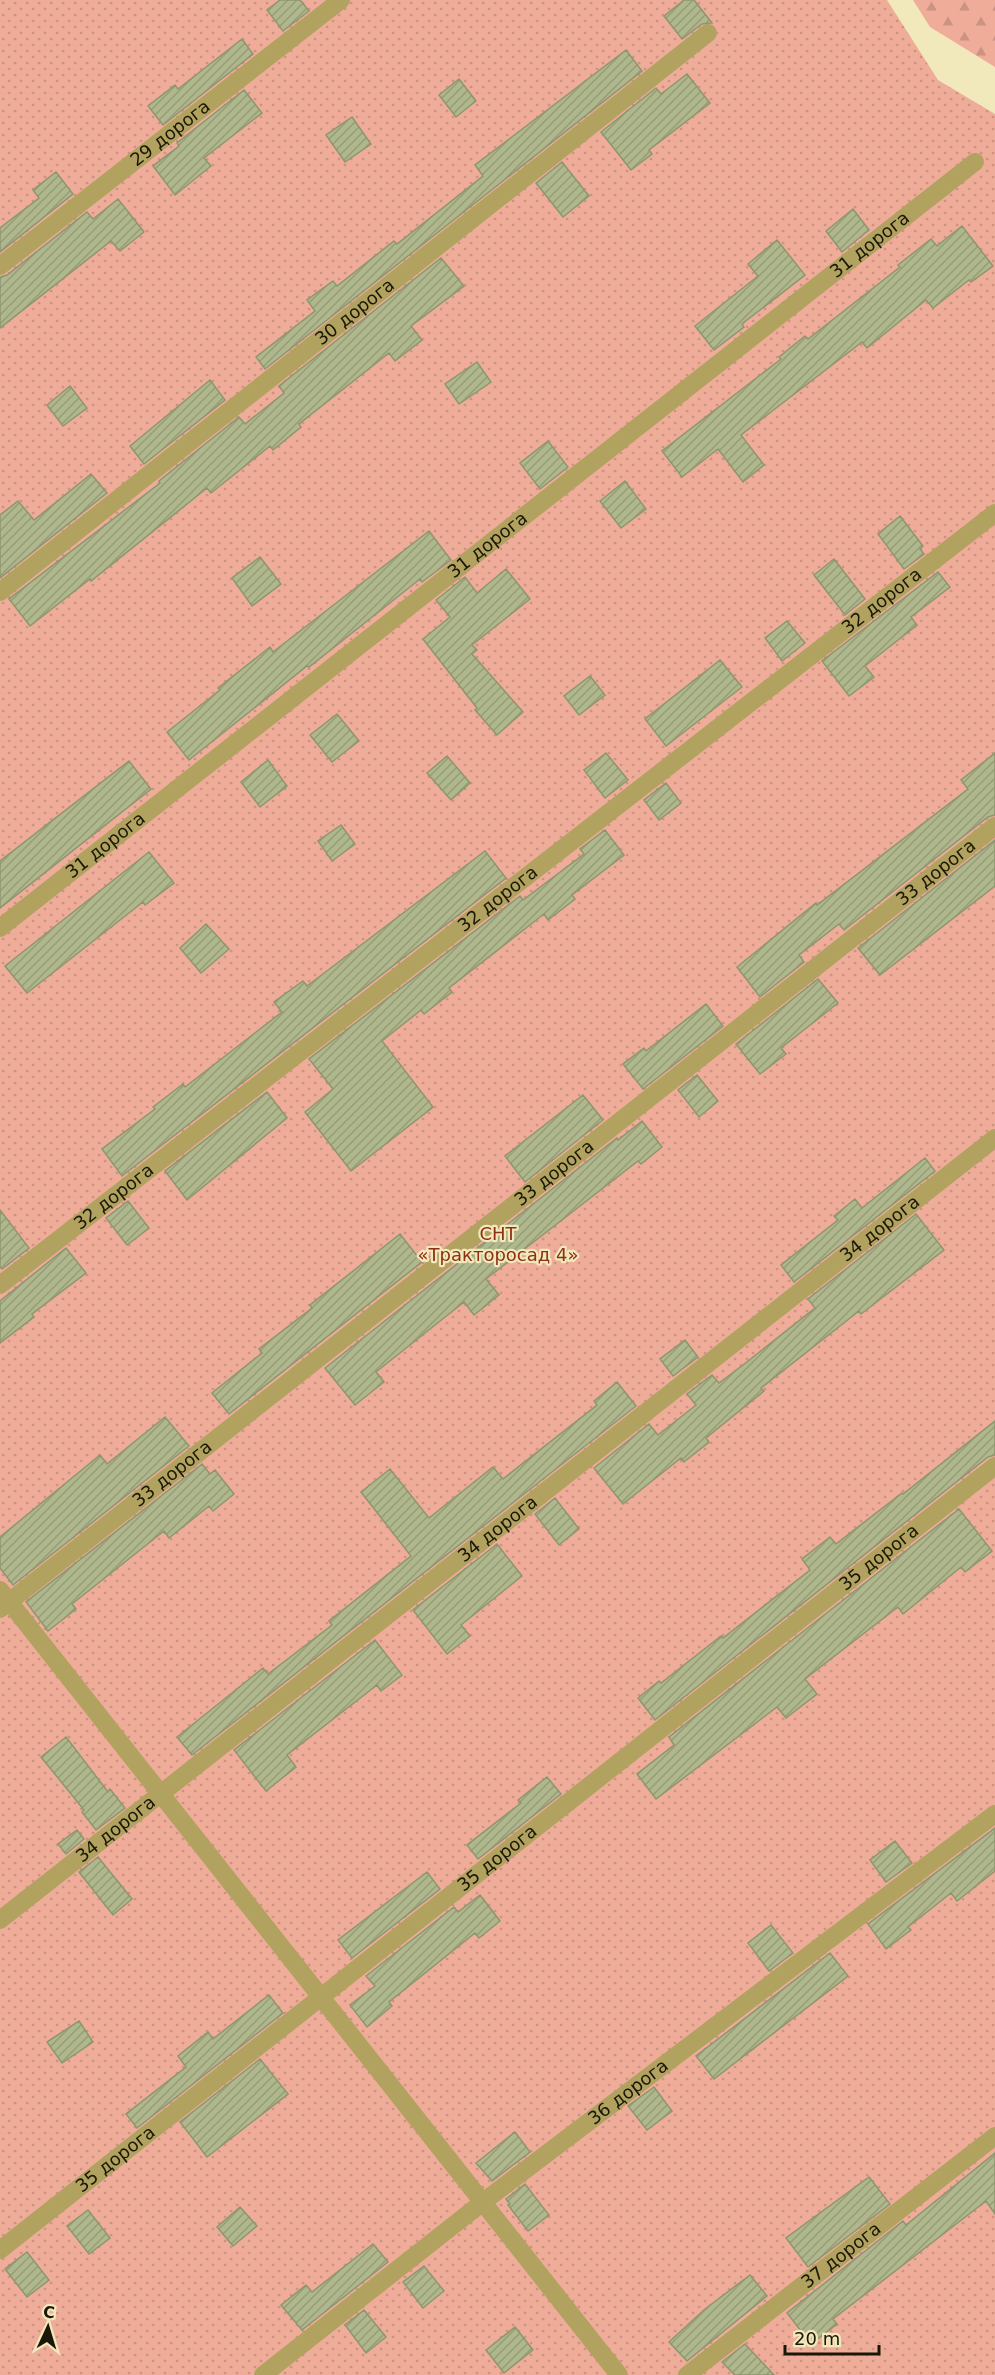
<svg xmlns="http://www.w3.org/2000/svg" width="995" height="2375" font-family="'DejaVu Sans',sans-serif">
  <style>
    .forest { fill: url(#forest-firs) }
    .garden { fill: url(#garden-dots) }
    .building { fill: url(#building-hatch); stroke: #8e966d; stroke-width: 1.5 }
    .lines { fill: none; stroke-linecap: round; stroke-linejoin: round }
    .minor { stroke: #b1a260; stroke-width: 18 }
    .labels { text-anchor: middle; stroke-width: 4.5; stroke-linejoin: round; paint-order: stroke }
    .street-label { font-size: 18px; fill: #1b1707; stroke: #f1e8bc }
    .park-label { font-size: 18px; fill: #8d3013; stroke: #f1e8bc }
  </style>
  <defs>
    <pattern id="forest-firs" width="22" height="20" patternUnits="userSpaceOnUse" patternTransform="scale(1.5)"><rect width="22" height="20" fill="#eeac99"/><path d="M5 1l3.5 6h-7zM16 11l3.5 6h-7z" fill="#cc9382"/></pattern>
    <pattern id="garden-dots" width="8" height="8" patternUnits="userSpaceOnUse" patternTransform="scale(1.5)"><rect width="8" height="8" fill="#eeac99"/><path d="M2 2h.1M6 6h.1" fill="none" stroke="#cc9382" stroke-width="1.8" stroke-linecap="round"/></pattern>
    <pattern id="building-hatch" width="6" height="6" patternUnits="userSpaceOnUse" patternTransform="scale(1.5)"><rect width="6" height="6" fill="#afb78d"/><path d="M-1 1l2-2M0 6l6-6M5 7l2-2" fill="none" stroke="#969d78"/></pattern>
  </defs>
  <rect width="100%" height="100%" fill="#f1e8bc"/>
  <!-- forest -->
  <path class="forest" d="M913,0h82v67l-65,-40z"/>
  <!-- garden -->
  <path class="garden" d="M0,0h887l51,80 57,34v2261h-995z"/>
  <!-- building -->
  <path class="building" d="M280,0h20l9,11 -26,20 -16,-21z
    M684,0h10l18,23 -10,1 -20,15 -18,-23z
    M242,39l11,15 -90,71 -15,-19 27,-21 3,4z
    M626,50l16,21 -377,298 -9,-12 59,-46 -8,-11 26,-19 4,5 57,-45 3,3 86,-68 -8,-11z
    M687,74l23,29 -61,47 3,4 -21,16 -30,-38 55,-44 5,6z
    M459,79l17,22 -20,16 -17,-22z
    M244,90l18,23 -58,45 7,8 -36,29 -22,-29 26,-20 -2,-3z
    M352,117l19,27 -26,18 -19,-27z
    M562,162l27,34 -26,21 -27,-34z
    M56,172l17,22 -73,58v-24l39,-30 -6,-8z
    M118,199l26,33 -24,19 -9,-10 -111,87v-51l7,-2 80,-63 6,7z
    M853,209l16,21 -27,22 -16,-21z
    M962,226l31,40 -22,16 -2,-2 -36,28 -7,-8 -59,48 -5,-6 -121,93 23,30 -21,17 -25,-33 -36,28 -20,-26 119,-92 -2,-2 26,-21 3,3 92,-72 -2,-2 33,-26 6,7z
    M777,240l28,35 -63,49 2,3 -30,23 -19,-24 63,-50 -10,-12z
    M441,258l23,28 -53,40 11,14 -27,21 -6,-8 -90,71 2,3 -28,23 -3,-4 -59,47 -4,-5 -116,93 -1,-2 -60,47 -21,-27 151,-116 -1,-2 80,-64 6,7 39,-31 -5,-7z
    M477,362l14,20 -32,22 -14,-20z
    M210,380l15,20 -81,64 -14,-18z
    M70,386l17,22 -24,18 -16,-21z
    M548,441l20,26 -28,22 -20,-26z
    M91,474l16,19 -107,85v-63l18,-14 16,19z
    M625,481l21,28 -25,19 -21,-27z
    M900,516l23,30 -3,3 4,5 -20,15 -26,-35z
    M429,531l22,29 -29,22 -2,-3 -111,88 -2,-1 -118,94 -22,-28 53,-42 -2,-2 52,-41 3,5z
    M260,557l21,27 -29,22 -20,-28z
    M834,559l31,40 -20,16 -31,-40z
    M506,569l24,30 -58,46 5,5 -5,4 51,58 -26,23 -22,-25 2,-2 -54,-69 27,-22 -14,-17 29,-23 12,16z
    M938,572l12,15 -39,30 6,8 -52,41 9,11 -25,19 -27,-35z
    M787,621l18,22 -23,18 -17,-23z
    M720,660l22,27 -76,59 -21,-27z
    M590,676l15,19 -26,20 -15,-19z
    M337,714l22,27 -27,21 -22,-27z
    M606,753l22,27 -23,18 -21,-28z
    M995,753v62l-7,2 -144,113 -5,-6 -40,31 5,7 -44,35 -23,-30 79,-64 1,2 151,-116 -7,-9z
    M447,756l23,27 -19,17 -24,-27z
    M268,760l19,26 -27,21 -19,-25z
    M129,761l22,28 -151,119v-47z
    M666,783l15,20 -22,17 -15,-20z
    M341,825l14,19 -23,17 -14,-20z
    M605,830l19,25 -52,40 3,4 -27,21 -4,-6 -95,74 3,4 -28,22 -3,-4 -39,31 51,66 -82,64 -46,-59 28,-23 -24,-30 211,-163 3,4 61,-46 -4,-5z
    M995,840v46l-115,89 -22,-27z
    M485,851l21,27 -384,298 -20,-27 53,-40 -2,-2 30,-23 2,3 97,-75 -8,-10 29,-21 4,5z
    M149,852l25,31 -29,22 -2,-3 -116,91 -22,-27z
    M206,924l23,25 -28,24 -21,-25z
    M818,979l20,24 -57,45 5,6 -26,20 -24,-30z
    M706,1004l17,22 -80,63 -20,-25 21,-16 2,3z
    M697,1075l21,26 -19,16 -21,-27z
    M267,1092l20,26 -100,82 -22,-29z
    M583,1095l20,25 -78,62 -20,-26z
    M642,1121l20,26 -21,17 -3,-3 -152,118 13,16 -25,20 -10,-13 -88,70 8,10 -29,23 -30,-37 292,-230 1,2z
    M925,1158l10,13 -141,111 -13,-17 57,-45 -4,-4 21,-17 7,9z
    M128,1201l21,27 -22,17 -21,-27z
    M0,1210l29,38 -27,21 -2,-2z
    M916,1214l28,36 -83,64 -2,-3 -98,77 3,3 -58,47 3,4 -25,20 -3,-4 -58,46 -29,-36 55,-44 9,11 38,-30 -9,-11 25,-19 7,8 24,-18 72,-57 -7,-9z
    M400,1234l22,28 -193,152 -17,-21 50,-40 -3,-4 53,-41 -2,-3z
    M66,1248l20,25 -54,41 2,3 -34,26v-42z
    M685,1340l13,17 -25,19 -13,-17z
    M617,1382l19,24 -444,349 -15,-18 86,-69 5,6 64,-49 -3,-4 82,-65 -50,-64 29,-23 39,49 64,-51 10,12 94,-74 -3,-4z
    M165,1417l24,29 -176,139 -13,-17v-31l100,-82 7,9z
    M995,1421v34l-7,2 -333,263 -17,-22 21,-17 2,2 60,-47 2,2 87,-68 -8,-11 28,-22 6,7 66,-51 1,1z
    M202,1464l8,10 5,-4 19,24 -21,17 -4,-5 -40,32 -5,-7 -92,73 4,5 -28,22 -22,-29z
    M555,1498l24,31 -20,16 -24,-31z
    M959,1509l33,42 -27,21 -4,-5 -58,47 -5,-7 -93,72 12,15 -31,24 -9,-11 -121,92 -19,-25 37,-29 -5,-8z
    M497,1544l25,32 -61,49 9,11 -23,18 -34,-44z
    M375,1640l27,35 -21,16 -4,-6 -90,70 9,12 -30,24 -32,-41z
    M66,1737l42,55 2,-3 15,19 -29,22 -14,-18 2,-2 -43,-53z
    M547,1777l14,17 -83,65 -11,-14 54,-42 -3,-3z
    M995,1828v43l-38,30 -6,-8 -43,34 3,3 -25,19 -18,-25z
    M77,1830l7,9 -18,15 -8,-10z
    M895,1841l17,22 -26,19 -16,-22z
    M98,1857l34,42 -19,16 -34,-43z
    M427,1872l13,17 -88,69 -14,-18z
    M480,1895l20,26 -21,17 -4,-5 -86,69 3,4 -25,21 -17,-22 25,-19 -9,-10 88,-69 4,5z
    M771,1925l22,28 -24,18 -21,-28z
    M830,1953l18,23 -134,103 -18,-23z
    M269,1995l14,18 -146,115 -11,-14 60,-47 -8,-11 30,-24 5,7z
    M79,2021l14,21 -31,21 -15,-21z
    M260,2059l28,35 -81,63 -27,-35z
    M654,2087l18,24 -25,19 -19,-24z
    M515,2132l15,20 -38,29 -16,-18z
    M995,2153v61l-9,-13 -153,118 4,5 -26,20 -24,-31 116,-92 3,4z
    M869,2177l21,27 -82,63 -22,-29z
    M525,2184l24,31 -21,16 -20,-26 2,-1 -4,-5z
    M240,2207l17,19 -24,20 -16,-19z
    M88,2210l22,28 -21,16 -22,-28z
    M373,2244l15,18 -86,68 -21,-25 25,-20 6,7z
    M27,2252l22,28 -22,17 -22,-28z
    M424,2266l20,25 -21,17 -20,-26z
    M750,2275l17,21 -80,65 -18,-19 36,-33z
    M364,2310l22,27 -20,16 -21,-28z
    M515,2327l18,23 -29,23 -18,-23z
    M745,2344l29,31h-39l-13,-13z"/>
  <g class="lines">
    <!-- minor -->
    <g class="minor">
      <path id="s1" d="M0,266l341,-266"/>
      <path id="s2" d="M0,592l708,-559"/>
      <path id="s3" d="M0,928l975,-766"/>
      <path id="s4" d="M0,1285l995,-772"/>
      <path d="M0,1590l619,785"/>
      <path id="s5" d="M0,1609l995,-783"/>
      <path id="s6" d="M0,1920l995,-782"/>
      <path id="s7" d="M0,2250l995,-784"/>
      <path id="s8" d="M263,2375l220,-173 512,-388"/>
      <path id="s9" d="M687,2375l308,-239"/>
    </g>
  </g>
  <g class="labels">
    <!-- street labels -->
    <g class="street-label">
      <text dy="6" stroke="none"><textPath href="#s1" startOffset="216">29 дорога</textPath></text>
      <text dy="6" stroke="none"><textPath href="#s3" startOffset="1106">31 дорога</textPath></text>
      <text dy="6" stroke="none"><textPath href="#s2" startOffset="452">30 дорога</textPath></text>
      <text dy="6" stroke="none"><textPath href="#s3" startOffset="620">31 дорога</textPath></text>
      <text dy="6" stroke="none"><textPath href="#s4" startOffset="1116">32 дорога</textPath></text>
      <text dy="6" stroke="none"><textPath href="#s3" startOffset="134">31 дорога</textPath></text>
      <text dy="6" stroke="none"><textPath href="#s5" startOffset="1191">33 дорога</textPath></text>
      <text dy="6" stroke="none"><textPath href="#s4" startOffset="630">32 дорога</textPath></text>
      <text dy="6" stroke="none"><textPath href="#s5" startOffset="705">33 дорога</textPath></text>
      <text dy="6" stroke="none"><textPath href="#s4" startOffset="144">32 дорога</textPath></text>
      <text dy="6" stroke="none"><textPath href="#s6" startOffset="1119">34 дорога</textPath></text>
      <text dy="6" stroke="none"><textPath href="#s5" startOffset="219">33 дорога</textPath></text>
      <text dy="6" stroke="none"><textPath href="#s6" startOffset="633">34 дорога</textPath></text>
      <text dy="6" stroke="none"><textPath href="#s7" startOffset="1119">35 дорога</textPath></text>
      <text dy="6" stroke="none"><textPath href="#s6" startOffset="147">34 дорога</textPath></text>
      <text dy="6" stroke="none"><textPath href="#s7" startOffset="633">35 дорога</textPath></text>
      <text dy="6" stroke="none"><textPath href="#s8" startOffset="462">36 дорога</textPath></text>
      <text dy="6" stroke="none"><textPath href="#s7" startOffset="147">35 дорога</textPath></text>
      <text dy="6" stroke="none"><textPath href="#s9" startOffset="195">37 дорога</textPath></text>
    </g>
    <!-- park labels -->
    <g class="park-label">
      <text x="498" y="1240">СНТ<tspan x="498" dy="21">«Тракторосад 4»</tspan></text>
    </g>
  </g>
  <!-- north arrow -->
  <g transform="translate(48 2327) rotate(4)" stroke="#f1e8bc" stroke-width="4.5" paint-order="stroke">
  <path d="M0-4.5L10 22L0 15L-10 22Z" fill="#1b1707"/>
  <text y="-9" font-size="16" font-weight="bold" text-anchor="middle" fill="#1b1707">С</text>
  </g>
  <!-- scale -->
  <path d="M785 2345v9h94v-9" fill="none" stroke="#1b1707" stroke-width="3"/>
  <text x="794" y="2345" font-size="18" fill="#1b1707" stroke="#f1e8bc" stroke-width="4.5" paint-order="stroke">20 m</text>
</svg>
